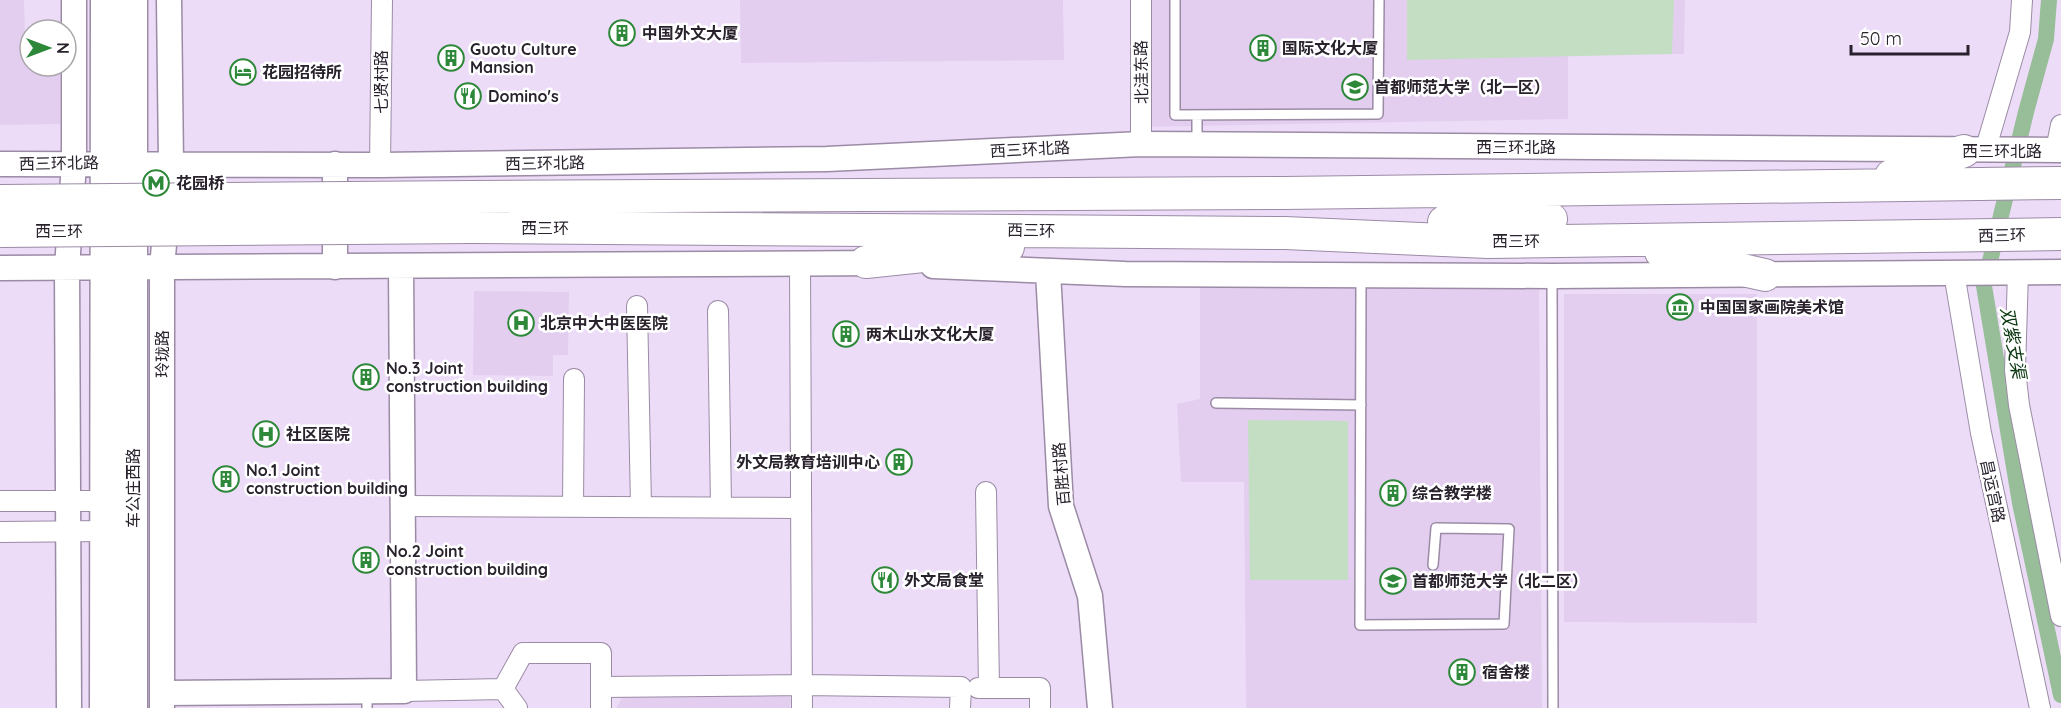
<svg xmlns="http://www.w3.org/2000/svg" width="2061" height="708" font-family="Quicksand,'Noto Sans SC',sans-serif">
  <style>
    .built { fill: #e3cef0 }
    .green { fill: #c3dec3 }
    .lines { fill: none; stroke-linecap: round; stroke-linejoin: round }
    .canal { stroke: #97be98; stroke-width: 16 }
    .service-casing { stroke: #9b8ba5; stroke-width: 12 }
    .minor-casing { stroke: #9b8ba5; stroke-width: 22 }
    .tertiary-casing { stroke: #9b8ba5; stroke-width: 27 }
    .primary-casing { stroke: #9b8ba5; stroke-width: 33 }
    .trunk-casing { stroke: #9b8ba5; stroke-width: 34 }
    .service { stroke: #fff; stroke-width: 9 }
    .minor { stroke: #fff; stroke-width: 20 }
    .tertiary { stroke: #fff; stroke-width: 24 }
    .primary { stroke: #fff; stroke-width: 30 }
    .trunk { stroke: #fff; stroke-width: 32 }
    .trunk-bridge-casing { stroke: #9b8ba5; stroke-width: 34; stroke-linecap: butt }
    .trunk-bridge { stroke: #fff; stroke-width: 32 }
    .labels { text-anchor: middle; stroke-width: 5; stroke-linejoin: round; paint-order: stroke }
    .poi-label { font-size: 16px; font-weight: bold; fill: #29222d; stroke: #fff; text-anchor: start }
    .street-label { font-size: 16px; fill: #29222d; stroke: #fff }
    .water-label { font-size: 18px; font-style: italic; fill: #0b3711; stroke: #fff }
  </style>
  <rect width="100%" height="100%" fill="#eddcf8"/>
  <!-- built -->
  <path class="built" d="M0,0h24l1,39h5v27h30v58l-60,1z
    M740,0h323l1,60 -323,3z
    M1141,0h544l-1,54h-116v65l-426,8z
    M1539,276l3,432h-296l-2,-226h-63l-4,-78 23,-5v-120z
    M474,291l95,1 -1,63h-15v21l-80,-1z
    M1564,294h193v329l-193,-1z
    M790,692v16h-174l9,-15z"/>
  <!-- green -->
  <path class="green" d="M1407,0h267l-2,54 -265,6z
    M1248,420l100,1v159h-98z"/>
  <g class="lines">
    <!-- canal -->
    <path class="canal" d="M2049,0l-3,39 -20,73 -42,174 36,217 41,192"/>
    <!-- service casing -->
    <g class="service-casing">
      <path id="service" d="M1175,0v115l203,-1 1,-114
        M1197,115v28
        M1361,277l-1,348 144,-1 5,-95 -73,-1 -3,37
        M1552,278l1,430
        M1216,403l145,2
        M367,708v-17"/>
    </g>
    <!-- minor casing -->
    <g class="minor-casing">
      <path id="minor" d="M1141,0v144
        M2056,150l5,-25
        M1985,151l35,-119 2,-32
        M380,165l2,-165
        M800,263l2,445
        M2018,272l-3,98 4,35 42,211
        M1954,273l27,160 59,275
        M637,306l4,201
        M718,311l3,196
        M986,492l3,196
        M0,501h105
        M403,506l398,2
        M573,507l1,-128
        M0,532l105,-1
        M602,687l200,-2 159,2 -1,21
        M978,688h62v20
        M503,689l20,-36h78v55
        M503,689l14,19
        M404,691l99,-2"/>
    </g>
    <!-- tertiary casing -->
    <g class="tertiary-casing">
      <path id="tertiary" d="M0,164l380,1 447,-6 314,-15 920,6
        M335,164v103
        M933,266l192,8 427,2 509,-4
        M0,268l883,-5
        M1048,272l13,234 29,90 10,112
        M162,693l242,-2 -3,-425
        M69,708l-2,-440 7,-105v-163
        M162,708v-440l9,-105 -2,-163"/>
    </g>
    <!-- primary casing -->
    <g class="primary-casing">
      <path id="primary" d="M132,0v708
        M105,708l1,-708"/>
    </g>
    <!-- trunk casing -->
    <g class="trunk-casing">
      <path id="trunk" d="M1891,176l73,-25
        M472,197l811,-4 778,-10
        M1444,222l107,-3
        M473,227l812,6 203,9 573,-8
        M1661,252l104,23
        M866,262l142,-15"/>
    </g>
    <!-- service -->
    <use href="#service" class="service"/>
    <!-- minor -->
    <use href="#minor" class="minor"/>
    <!-- tertiary -->
    <use href="#tertiary" class="tertiary"/>
    <!-- primary -->
    <use href="#primary" class="primary"/>
    <!-- trunk -->
    <use href="#trunk" class="trunk"/>
    <!-- trunk-bridge casing -->
    <g class="trunk-bridge-casing">
      <path id="trunk-bridge" d="M0,201l472,-4
        M0,231l473,-4"/>
    </g>
    <!-- trunk-bridge -->
    <use href="#trunk-bridge" class="trunk-bridge"/>
  </g>
  <!-- icons -->
  <defs>
    <g id="building-ring" transform="scale(1.35)"><circle r="9.5" fill="#fff" stroke="#2d8839" stroke-width="1.5"/><path d="M-4-6H4V6H1V3H-1V6H-4ZM-2.5-4.3h1.7v1.8h-1.7ZM.8-4.3h1.7v1.8H.8ZM-2.5-1h1.7V.8h-1.7ZM.8-1h1.7V.8H.8Z" fill="#2d8839"/></g>
    <g id="hotel-ring" transform="scale(1.35)"><circle r="9.5" fill="#fff" stroke="#2d8839" stroke-width="1.5"/><path d="M-6-4.5h1.5V1H6V5H4.5V3h-9V5H-6ZM-4 0a1.8 1.8 0 1 1 3.6 0ZM.5 0V-2.5h3Q6-2.5 6 0Z" fill="#2d8839"/></g>
    <g id="university-ring" transform="scale(1.35)"><circle r="9.5" fill="#fff" stroke="#2d8839" stroke-width="1.5"/><path d="M0-5L7-2L0 1L-7-2ZM-4 1L0 2.5L4 1V4Q0 6-4 4Z" fill="#2d8839"/></g>
    <g id="restaurant-ring" transform="scale(1.35)"><circle r="9.5" fill="#fff" stroke="#2d8839" stroke-width="1.5"/><path d="M-5-6h1v4h1v-4h1v4h1v-4h1v5L-1.5 .5V6h-2V.5L-5-1ZM5-6V6H3V1.5H1.5Q1.5-4 5-6Z" fill="#2d8839"/></g>
    <g id="metro-ring" transform="scale(1.35)"><circle r="9.5" fill="#fff" stroke="#2d8839" stroke-width="1.5"/><path d="M-5.5 5V-5H-3L0 0L3-5H5.5V5H3V-.5L0 4L-3-.5V5Z" fill="#2d8839"/></g>
    <g id="museum-ring" transform="scale(1.35)"><circle r="9.5" fill="#fff" stroke="#2d8839" stroke-width="1.5"/><path d="M0-6L6-3V-2H-6V-3ZM-5-1h2V3h-2ZM-1-1h2V3h-2ZM3-1h2V3H3ZM-6 4H6V6H-6Z" fill="#2d8839"/></g>
    <g id="hospital-ring" transform="scale(1.35)"><circle r="9.5" fill="#fff" stroke="#2d8839" stroke-width="1.5"/><path d="M-5-5h3v3.5h4V-5h3V5h-3V1.5h-4V5h-3Z" fill="#2d8839"/></g>
  </defs>
  <g fill-rule="evenodd">
    <use href="#building-ring" x="622" y="33"/>
    <use href="#building-ring" x="1263" y="48"/>
    <use href="#building-ring" x="451" y="58"/>
    <use href="#hotel-ring" x="243" y="72"/>
    <use href="#university-ring" x="1355" y="87"/>
    <use href="#restaurant-ring" x="468" y="96"/>
    <use href="#metro-ring" x="156" y="183"/>
    <use href="#museum-ring" x="1680" y="307"/>
    <use href="#hospital-ring" x="521" y="323"/>
    <use href="#building-ring" x="846" y="334"/>
    <use href="#building-ring" x="366" y="377"/>
    <use href="#hospital-ring" x="266" y="434"/>
    <use href="#building-ring" x="899" y="462"/>
    <use href="#building-ring" x="226" y="479"/>
    <use href="#building-ring" x="1393" y="493"/>
    <use href="#building-ring" x="366" y="560"/>
    <use href="#restaurant-ring" x="885" y="580"/>
    <use href="#university-ring" x="1393" y="581"/>
    <use href="#building-ring" x="1462" y="672"/>
  </g>
  <g class="labels">
    <!-- poi labels -->
    <g class="poi-label">
      <text x="642" y="39">中国外文大厦</text>
      <text x="1282" y="54">国际文化大厦</text>
      <text x="470" y="55">Guotu Culture<tspan x="470" dy="18">Mansion</tspan></text>
      <text x="262" y="78">花园招待所</text>
      <text x="1374" y="93">首都师范大学（北一区）</text>
      <text x="488" y="102">Domino's</text>
      <text x="176" y="189">花园桥</text>
      <text x="1700" y="313">中国国家画院美术馆</text>
      <text x="540" y="329">北京中大中医医院</text>
      <text x="866" y="340">两木山水文化大厦</text>
      <text x="386" y="374">No.3 Joint<tspan x="386" dy="18">construction building</tspan></text>
      <text x="286" y="440">社区医院</text>
      <text x="880" y="468" text-anchor="end">外文局教育培训中心</text>
      <text x="246" y="476">No.1 Joint<tspan x="246" dy="18">construction building</tspan></text>
      <text x="1412" y="499">综合教学楼</text>
      <text x="386" y="557">No.2 Joint<tspan x="386" dy="18">construction building</tspan></text>
      <text x="904" y="586">外文局食堂</text>
      <text x="1412" y="587">首都师范大学（北二区）</text>
      <text x="1482" y="678">宿舍楼</text>
    </g>
    <!-- street labels -->
    <g class="street-label">
      <text transform="translate(1141 72) rotate(-91)" y="6">北洼东路</text>
      <text transform="translate(381 82) rotate(-90)" y="6">七贤村路</text>
      <text x="1516" y="153">西三环北路</text>
      <text transform="translate(1030 149) rotate(-3)" y="6">西三环北路</text>
      <text x="2002" y="157">西三环北路</text>
      <text transform="translate(59 163) rotate(-1)" y="6">西三环北路</text>
      <text transform="translate(545 163) rotate(-1)" y="6">西三环北路</text>
      <text x="545" y="234">西三环</text>
      <text transform="translate(1031 230) rotate(1)" y="6">西三环</text>
      <text x="59" y="237">西三环</text>
      <text transform="translate(2002 235) rotate(-1)" y="6">西三环</text>
      <text x="1516" y="247">西三环</text>
      <text transform="translate(162 354) rotate(-90)" y="6">玲珑路</text>
      <text transform="translate(1061 474) rotate(-95)" y="6">百胜村路</text>
      <text transform="translate(133 488) rotate(-90)" y="6">车公庄西路</text>
      <text transform="translate(1993 491) rotate(78)" y="6">昌运宫路</text>
    </g>
    <!-- water labels -->
    <g class="water-label">
      <text transform="translate(2013 343) rotate(80)" y="6">双紫支渠</text>
    </g>
  </g>
  <!-- north arrow -->
  <g transform="translate(48 48) rotate(90)"><circle r="28" fill="#ffffff" stroke="#a9a7ab" stroke-width="1.5"/>
  <path d="M0-4.5L10 22L0 15L-10 22Z" fill="#2d8839"/>
  <text y="-9" font-size="16" font-weight="bold" text-anchor="middle" fill="#29222d">N</text>
  </g>
  <!-- scale -->
  <path d="M1851 45v9h117v-9" fill="none" stroke="#29222d" stroke-width="3"/>
  <text x="1860" y="45" font-size="18" fill="#29222d" stroke="#ffffff" stroke-width="4.5" paint-order="stroke">50 m</text>
</svg>
